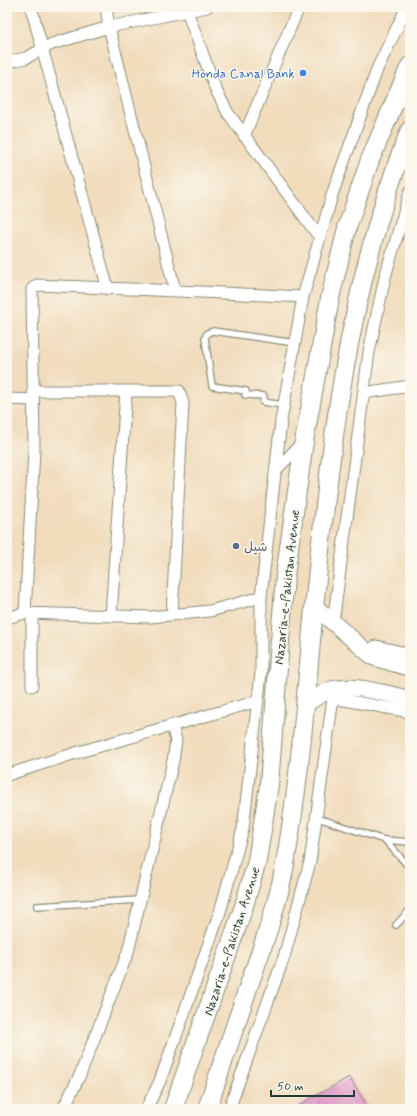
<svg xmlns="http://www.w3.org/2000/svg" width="417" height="1116" font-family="Mynerve,'Playpen Sans Arabic',sans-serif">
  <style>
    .building { fill: url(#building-hatch) }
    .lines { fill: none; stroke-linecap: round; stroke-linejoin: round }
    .service-casing { stroke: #888c78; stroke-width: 8 }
    .minor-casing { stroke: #888c78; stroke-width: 13 }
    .secondary-casing { stroke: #888c78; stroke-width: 18 }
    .primary-casing { stroke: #888c78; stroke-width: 20 }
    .service { stroke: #fff; stroke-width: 5.5 }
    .minor { stroke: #fff; stroke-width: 11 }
    .secondary { stroke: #fff; stroke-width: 16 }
    .primary { stroke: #fff; stroke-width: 18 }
    .shop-dot { fill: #3f7fe0; stroke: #fbf7ec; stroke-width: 1.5 }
    .service-dot { fill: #5c6f8a; stroke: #fbf7ec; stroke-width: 1.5 }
    .labels { text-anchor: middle; stroke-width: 3; stroke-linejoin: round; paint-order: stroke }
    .shop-label { font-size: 13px; fill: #366cbe; stroke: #fbf7ec; text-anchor: end }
    .service-label { font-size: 13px; fill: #4e5e75; stroke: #fbf7ec; text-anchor: start }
    .street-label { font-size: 13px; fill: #1f3d34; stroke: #fbf7ec }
  </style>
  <defs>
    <pattern id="building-hatch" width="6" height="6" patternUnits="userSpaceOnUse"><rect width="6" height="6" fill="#e6a2cf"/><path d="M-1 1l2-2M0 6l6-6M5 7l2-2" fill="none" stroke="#ba85a9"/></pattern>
  </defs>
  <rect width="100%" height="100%" fill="#fbf7ec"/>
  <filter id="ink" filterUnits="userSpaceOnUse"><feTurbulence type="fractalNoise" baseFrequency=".025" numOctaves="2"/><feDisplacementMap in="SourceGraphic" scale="8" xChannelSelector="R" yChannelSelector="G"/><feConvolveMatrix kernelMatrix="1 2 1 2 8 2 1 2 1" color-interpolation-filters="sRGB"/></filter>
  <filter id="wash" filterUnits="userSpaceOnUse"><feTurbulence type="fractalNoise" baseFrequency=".012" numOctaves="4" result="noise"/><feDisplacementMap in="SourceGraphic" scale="16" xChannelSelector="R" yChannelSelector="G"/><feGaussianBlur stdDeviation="0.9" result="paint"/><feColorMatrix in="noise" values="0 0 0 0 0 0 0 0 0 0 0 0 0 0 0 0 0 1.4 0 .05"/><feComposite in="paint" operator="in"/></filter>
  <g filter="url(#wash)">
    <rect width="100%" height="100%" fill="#f1dcbc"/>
    <g id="blocks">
      <!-- building -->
      <path class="building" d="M349,1077l20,32h-76z"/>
    </g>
  </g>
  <g filter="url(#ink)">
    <use href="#blocks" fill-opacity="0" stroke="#888c78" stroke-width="1"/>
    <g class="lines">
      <!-- service casing -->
      <g class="service-casing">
        <path id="service" d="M283,405l-20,-3 1,-6 -19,-1 1,-4 -34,-5 -7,-48 2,-5 6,-2 82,12
          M318,818l66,22 26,2
          M385,840l25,28
          M37,906l103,-6
          M396,925l14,-15"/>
      </g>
      <!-- minor casing -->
      <g class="minor-casing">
        <path id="minor" d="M31,7l77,282
          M106,7l3,20 78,-16 29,79 12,23 92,125
          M187,11l20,-4
          M7,62l19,-4 26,-14 57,-17 66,263
          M244,136l55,-129
          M33,391h146l4,12 -11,212
          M363,393l47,-7
          M7,399l26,1
          M276,470l27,-28
          M261,597l-51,14 -60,6 -125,-4 9,-162 -2,-162 5,-4c89,4 177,7 266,12
          M111,616l15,-225
          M7,618l18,-5
          M333,623l36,-271 16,-75 25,-85
          M366,652l10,-6 34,8
          M32,686v-73
          M333,698l77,14
          M7,775l72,-23 179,-51
          M63,1109l17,-34 48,-123 45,-191 3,-20 -4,-16
          M146,1109l14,-28 60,-169 23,-83 18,-156v-76l20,-176 22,-124 30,-105 45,-125 29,-60
          M229,1109l55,-152 26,-95 23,-164 -2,-8"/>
      </g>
      <!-- secondary casing -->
      <g class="secondary-casing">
        <path id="secondary" d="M314,606l59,51 37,11
          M305,704c9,-5 18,-12 28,-15 25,-5 53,5 77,10"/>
      </g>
      <!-- primary casing -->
      <g class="primary-casing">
        <path id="primary" d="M173,1109l70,-200 14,-48 12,-76 16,-209 19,-134 26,-144 17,-70 23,-68 40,-94
          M207,1109c14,-41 28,-83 42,-124 14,-40 29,-80 36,-121 15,-85 21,-170 29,-256 16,-161 35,-327 96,-478"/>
      </g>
      <!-- service -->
      <use href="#service" class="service"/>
      <!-- minor -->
      <use href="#minor" class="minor"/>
      <!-- secondary -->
      <use href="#secondary" class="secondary"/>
      <!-- primary -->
      <use href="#primary" class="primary"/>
    </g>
  </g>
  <!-- markers -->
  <circle class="shop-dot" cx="303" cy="73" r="4"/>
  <circle class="service-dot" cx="236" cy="546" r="4"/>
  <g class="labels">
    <!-- shop labels -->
    <g class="shop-label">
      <text x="295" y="78">Honda Canal Bank</text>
    </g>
    <!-- service labels -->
    <g class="service-label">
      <text x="244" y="551">شیل</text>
    </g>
    <!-- street labels -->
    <g class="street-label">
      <text transform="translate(286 587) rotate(-84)" y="5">Nazaria-e-Pakistan Avenue</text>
      <text transform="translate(231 941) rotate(-72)" y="5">Nazaria-e-Pakistan Avenue</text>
    </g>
  </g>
  <!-- margin -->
  <rect width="417" height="1116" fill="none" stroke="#fbf7ec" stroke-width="24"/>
  <!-- scale -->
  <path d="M271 1090v6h83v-6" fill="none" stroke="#1f3d34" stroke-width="2"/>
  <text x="277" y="1090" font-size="12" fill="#1f3d34" stroke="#fbf7ec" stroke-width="3" paint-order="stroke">50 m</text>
</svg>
